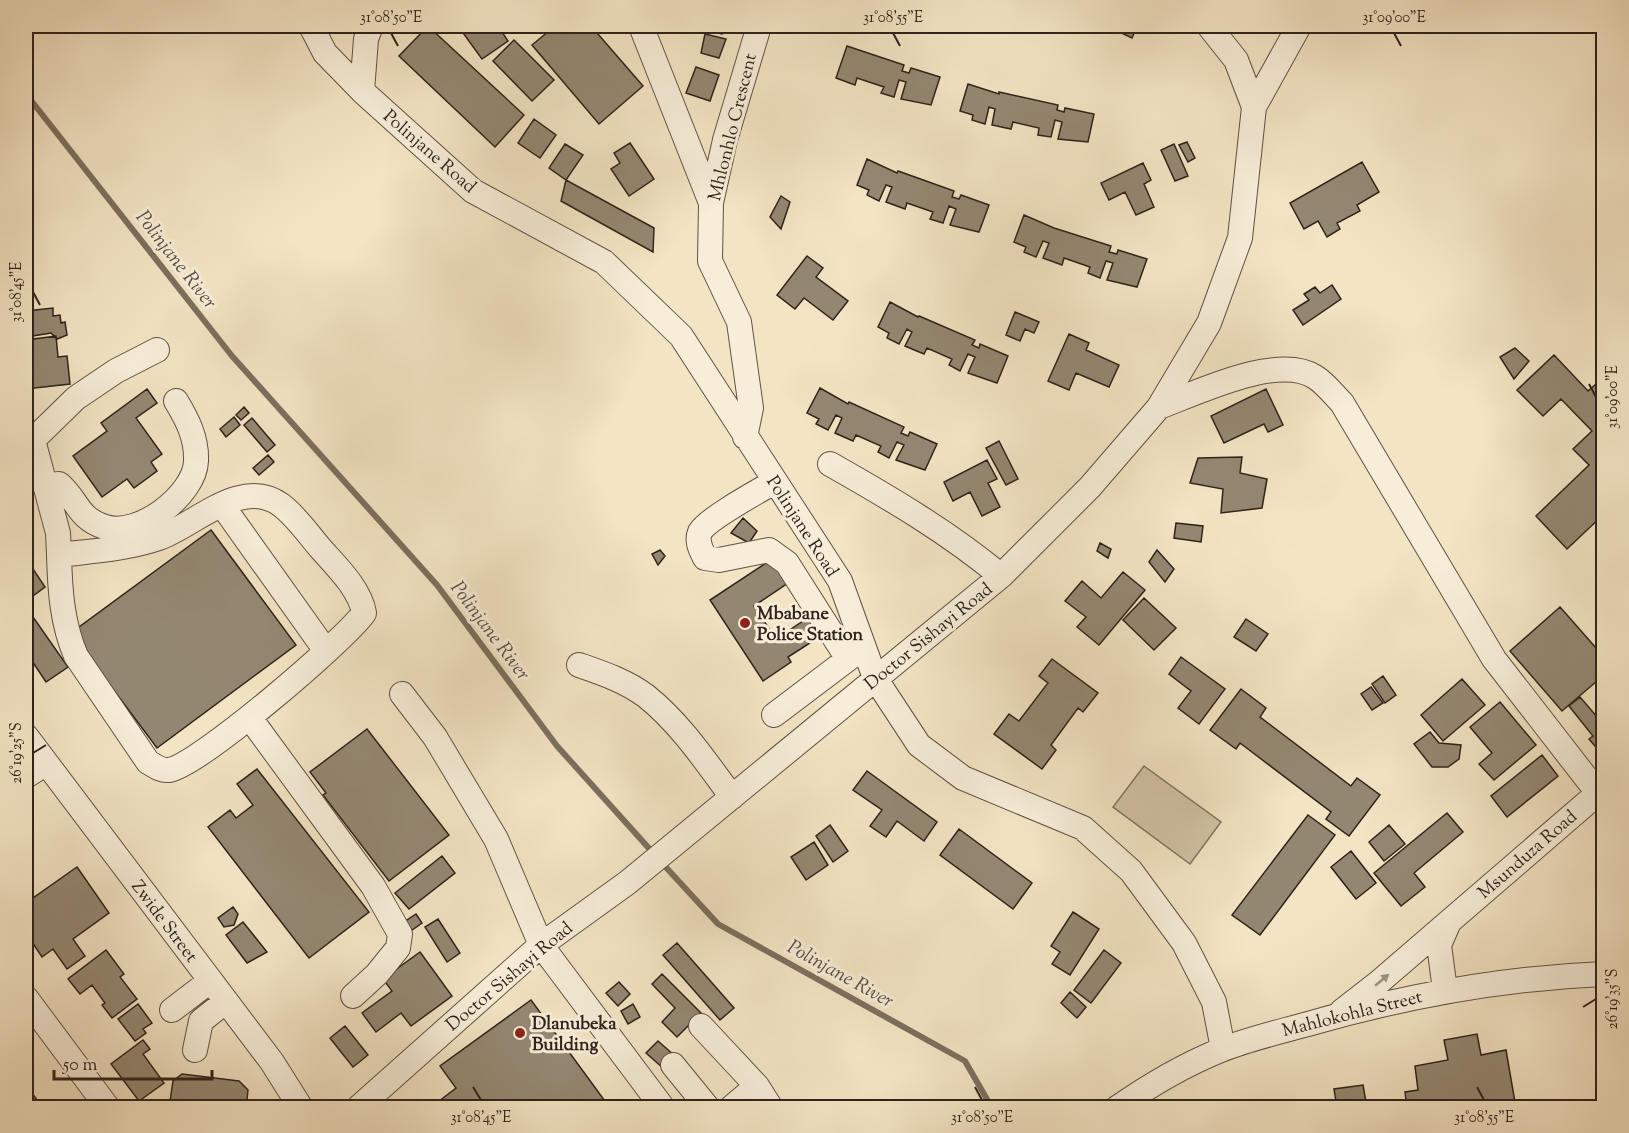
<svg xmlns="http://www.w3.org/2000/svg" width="1629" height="1133" font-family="'Sorts Mill Goudy',serif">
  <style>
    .green { fill: #d2c3a6; stroke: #807260; stroke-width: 1.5 }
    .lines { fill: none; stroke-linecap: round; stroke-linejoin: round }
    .stream { stroke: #7c6f5e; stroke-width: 6 }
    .building { fill: #948772; stroke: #2e221b; stroke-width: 1.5 }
    .minor-casing { stroke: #5f5245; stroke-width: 26 }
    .minor { stroke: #f7edd8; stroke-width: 24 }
    .oneway { fill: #9d9283 }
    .ticks { fill: none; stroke: #2e221b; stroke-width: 2 }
    .poi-dot { fill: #8f2418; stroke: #f7edd8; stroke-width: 2 }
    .labels { text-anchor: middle; stroke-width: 6; stroke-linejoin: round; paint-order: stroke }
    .street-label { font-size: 18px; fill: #2e221b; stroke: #f7edd8 }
    .poi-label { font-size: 18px; font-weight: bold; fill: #2e221b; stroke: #f7edd8; text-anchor: start }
    .water-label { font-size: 20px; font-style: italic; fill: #5c4f42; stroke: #f7edd8 }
    .neatline { fill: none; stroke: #2e221b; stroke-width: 2 }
    .ticks-label { font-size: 15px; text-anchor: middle; fill: #2e221b }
  </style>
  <rect width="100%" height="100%" fill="#f3e4c3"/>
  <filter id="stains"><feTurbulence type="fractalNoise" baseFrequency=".00333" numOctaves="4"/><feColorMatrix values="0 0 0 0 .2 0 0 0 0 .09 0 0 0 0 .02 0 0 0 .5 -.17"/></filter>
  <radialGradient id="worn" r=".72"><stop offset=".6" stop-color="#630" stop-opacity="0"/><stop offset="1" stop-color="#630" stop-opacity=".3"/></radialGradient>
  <!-- green -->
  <path class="green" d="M1144,766l77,56 -31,42 -77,-57z"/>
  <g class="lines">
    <!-- stream -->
    <path class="stream" d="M26,94l206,262 205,229 120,161 98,109
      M662,863l56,61 247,137 27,47"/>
  </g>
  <!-- building -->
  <path class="building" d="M428,26l96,89 -29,32 -96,-91z
    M458,26h40l10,15 -26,18z
    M555,26h36l52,60 -44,38 -67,-79z
    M698,26h27l-3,8z
    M1120,26h17l-5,12 -15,-7z
    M705,34l21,5 -7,19 -18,-5z
    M514,40l40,40 -22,21 -39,-40z
    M847,46l57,19 -2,6 7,2 2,-5 29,9 -9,28 -30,-6 5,-17 -7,-2 -5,17 -13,-4 3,-6 -27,-9 -2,7 -19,-7z
    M696,67l23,8 -9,26 -24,-8z
    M968,84l31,10v-2l59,13 -1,5 7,2 1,-4 29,6 -6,28 -30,-3 4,-17 -7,-2 -4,17 -13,-2 1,-7 -26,-6 -2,7 -19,-4 3,-16 -6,-2 -4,17 -13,-4 1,-5 -13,-4z
    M534,119l22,16 -16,23 -22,-15z
    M1187,142l8,16 -7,4 -9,-17z
    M630,143l24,36 -25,17 -18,-27 9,-6 -6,-10z
    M565,144l18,11 -17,25 -17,-12z
    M1174,144l14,32 -13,5 -14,-31z
    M867,159l30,14 1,-2 56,20 -2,6 7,2 2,-4 28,10 -10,27 -29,-7 6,-16 -7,-3 -6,17 -13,-4 3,-7 -26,-9 -2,6 -19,-7 6,-15 -6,-2 -7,16 -12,-6 2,-5 -12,-5z
    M1362,162l17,30 -22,13 3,6 -23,12 3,6 -13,8 -9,-16 -14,8 -14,-26z
    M1143,163l8,17 -7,4 10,23 -18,8 -11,-23 -16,8 -8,-17z
    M566,180l88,48 -1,24 -92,-51z
    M781,196l9,6 -9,27 -11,-12z
    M1024,215l30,13 57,18 -2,6 8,2 1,-4 29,9 -10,28 -30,-7 6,-17 -7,-2 -6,17 -12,-5 2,-6 -26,-9 -2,7 -19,-7 6,-15 -6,-2 -7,16 -12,-5 2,-5 -12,-5z
    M807,256l16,12 -7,9 32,24 -15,19 -29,-22 -9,11 -18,-14z
    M1332,285l9,14 -38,26 -10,-15 16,-10 -5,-6 11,-7 5,6z
    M890,302l28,15 1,-1 56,24 -3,5 7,3 1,-4 28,12 -11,27 -29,-10 7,-16 -7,-3 -8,17 -11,-6 3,-6 -25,-11 -3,6 -19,-8 7,-14 -5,-3 -8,15 -12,-6 2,-5 -11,-6z
    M53,308v8l7,-1 1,8 4,-1 2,13 -10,4 -6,-6 -25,4v-26z
    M1015,312l24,10 -5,11 -9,-4 -5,12 -14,-6z
    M1069,334l20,9 -3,7 33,15 -10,22 -33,-14 -7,17 -21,-9z
    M56,336l2,21 9,-1 3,28 -44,5v-49z
    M1515,348l14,13 -15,18 -14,-22z
    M1554,355l34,36 8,-7 8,7v23l-3,3 3,3v94l-37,35 -31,-33 53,-51 -16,-16 19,-18 -31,-32 -18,17 -26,-26z
    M820,388l28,16 1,-2 55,25 -3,6 7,3 2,-4 27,12 -12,26 -29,-10 8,-15 -7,-3 -8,16 -11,-6 3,-6 -25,-11 -3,6 -18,-8 7,-15 -6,-3 -8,15 -12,-6 3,-5 -12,-6z
    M147,389l10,14 -21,15 26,36 -11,8 6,9 -23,17 -7,-9 -25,18 -29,-41 34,-25 -6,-8z
    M1266,389l17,36 -15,7 -4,-8 -40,19 -13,-27z
    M244,407l5,6 -8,7 -5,-5z
    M234,417l6,8 -14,12 -6,-8z
    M252,418l23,27 -8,7 -23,-27z
    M999,441l19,38 -12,6 -20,-37z
    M268,455l6,7 -15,13 -6,-7z
    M1242,457l-2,16 27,6 -5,29 -41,5 2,-24 -33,-6 8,-25z
    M987,460l10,19 -9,4 12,24 -18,9 -12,-24 -17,9 -9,-19z
    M743,518l14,13 -8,12 -18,-10z
    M1176,523l27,3 -2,16 -27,-4z
    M211,530l85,115 -139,103 -86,-115z
    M1100,543l11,6 -3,9 -11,-7z
    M660,550l5,6 -7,9 -6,-11z
    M1157,550l17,19 -9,13 -16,-20z
    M772,559l16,24 -34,23 22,33 39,-26 12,19 -39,25 3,5 -28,19 -53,-81z
    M31,566l14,21 -19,14v-32z
    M1123,572l22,18 -46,55 -22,-18 9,-10 -21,-16 17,-20 19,17z
    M1144,598l32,30 -22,22 -31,-30z
    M26,607l42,60 -22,15 -20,-30z
    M1560,607l44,50v18l-42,36 -52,-60z
    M1246,619l22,15 -12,17 -22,-14z
    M1181,657l44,32 -26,35 -21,-16 13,-17 -22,-17z
    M1052,659l46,34 -15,19 -5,-4 -27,37 5,5 -14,19 -48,-35 15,-20 10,7 29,-38 -9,-7z
    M1383,676l13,19 -11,8 -13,-19z
    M1462,679l23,26 -42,36 -22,-26z
    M1371,687l12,16 -11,7 -11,-16z
    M1241,689l25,19 -6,9 91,69 6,-8 23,17 -31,41 -23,-17 5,-7 -91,-69 -4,6 -26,-19z
    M1580,697l24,28v26l-3,2 -12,-14 4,-3 -24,-30z
    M1500,702l36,43 -42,35 -15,-16 13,-11 -22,-26z
    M367,729l82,106 -60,46 -66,-86 3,-2 -16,-21z
    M1430,732l9,11 22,2 -2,14 -11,8h-16l-18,-23z
    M1542,755l16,21 -51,41 -16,-21z
    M257,769l112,143 -60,46 -101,-131 22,-17 6,8 17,-13 -16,-21z
    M867,771l70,51 -13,19 -27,-20 -11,16 -16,-11 12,-16 -29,-20z
    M1447,813l16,19 -49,41 11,14 -24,19 -27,-33z
    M1308,815l27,20 -75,100 -28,-20z
    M830,825l18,26 -15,11 -17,-26z
    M1389,825l16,19 -21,17 -15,-19z
    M959,829l73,54 -19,26 -73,-54z
    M814,842l14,23 -22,15 -15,-23z
    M1351,851l25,32 -20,16 -25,-32z
    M442,856l13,17 -46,36 -14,-16z
    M77,867l32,46 -36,26 12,17 -18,13 -14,-20 -11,8 -16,-24v-30z
    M233,907l5,7 -4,11 -10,2 -6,-9z
    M1073,912l26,17 -29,46 -18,-11 8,-12 -9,-6z
    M416,914l6,9 -17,12 -7,-9z
    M438,919l22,34 -13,9 -22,-35z
    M243,922l24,30 -20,11 -21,-28z
    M677,943l57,65 -14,12 -57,-65z
    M106,950l18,24 -4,3 17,22 -25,19 -10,-13 3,-2 -13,-18 -12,9 -12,-15z
    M1104,950l17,13 -30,40 -17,-13z
    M420,952l32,44 -41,30 -10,-13 -25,19 -14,-19 30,-22 -9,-12z
    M662,974l39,39 -24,24 -15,-15 13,-14 -23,-24z
    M619,982l11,12 -12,12 -12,-13z
    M1070,992l16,15 -9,11 -16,-15z
    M531,1000l79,108h-180l26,-20 -16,-22z
    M138,1004l14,19 -9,6 3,4 -11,8 -17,-22z
    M633,1004l7,13 -12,7 -7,-13z
    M345,1026l23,29 -15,12 -23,-29z
    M1477,1034l4,21 25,-5 10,58h-109l-2,-16 13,-2 -3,-24 33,-6 -4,-20z
    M143,1040l7,9 -7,5 21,29 -25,18 -28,-37z
    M658,1041l17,15 -12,12 -17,-15z
    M182,1074l57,7 9,9 -2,18h-77l4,-27z
    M26,1085l17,23h-17z
    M1363,1085l4,23h-30l-3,-19z
    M1600,1094h4v14h-3z"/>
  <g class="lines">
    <!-- minor casing -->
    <g class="minor-casing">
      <path id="minor" d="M311,26l14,27 37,38 111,100 131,71 77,74 159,245 35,97 44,67 44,33 120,50 48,43 53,72 30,59 9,47
        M641,26l70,177
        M362,91l4,-52 5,-13
        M1254,107l45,-81
        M1159,407c38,-14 119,-54 156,-30 10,6 19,18 27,26l152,256 104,134
        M745,437l6,-29 -12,-86 -29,-61 1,-58 14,-63 34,-114
        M33,440l43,-42 40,-27 41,-21
        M26,444l7,-4 25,93 1,22c34,-4 68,-6 100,-17 36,-13 83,-62 122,-33 15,11 28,30 40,44 16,18 39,40 43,64 -19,27 -166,153 -195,157 -8,1 -14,-4 -21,-8l-72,-106c-14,-33 -16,-65 -17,-101
        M830,464c60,34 118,68 171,112
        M774,482c-15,9 -67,37 -74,50 -4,9 1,18 5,26l14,2 50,-10 18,13 61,96
        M45,486l14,-2c19,16 18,34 46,43 33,11 90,-32 91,-66 1,-23 -9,-42 -20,-60
        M222,505l104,146
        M579,665c23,8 47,16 67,31 35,28 60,66 86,101
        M402,694l33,43 61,102 45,106 122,163
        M774,715l86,-65
        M250,718l123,168 27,48 -2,14 -21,26 -24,22
        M26,736l246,326 29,46
        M26,776l19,-12
        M1445,990l-6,-45 10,-23
        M26,998l82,110
        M172,1010l38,-29
        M1342,1011l36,-28 226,-195
        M701,1026l56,60 14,22
        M195,1050l6,-29 25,-20
        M673,1065l35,43
        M358,1108l183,-163 86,-62 374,-307 89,-89 69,-80 50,-84 31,-85 14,-131 -18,-47 -27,-34
        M731,1108l26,-22
        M1117,1108c33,-23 67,-43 104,-58 27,-11 58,-18 87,-26 97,-28 195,-46 296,-50"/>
    </g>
    <!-- minor -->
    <use href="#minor" class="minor"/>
  </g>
  <!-- one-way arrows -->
  <defs><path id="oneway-solid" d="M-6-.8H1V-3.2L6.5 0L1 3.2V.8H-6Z" transform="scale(1.5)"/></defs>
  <use class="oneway" href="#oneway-solid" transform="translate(1382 980) rotate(-40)"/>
  <!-- ticks -->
  <path class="ticks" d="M391,33l7,13M893,33l7,13M1394,33l7,13M33,292l7,13M1589,384l7,13M33,753l13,-8M1583,1007l13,-8M473,1087l8,13M975,1087l7,13M1477,1087l7,13"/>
  <!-- markers -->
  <g class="poi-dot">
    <circle cx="745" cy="623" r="6"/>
    <circle cx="520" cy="1033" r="6"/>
  </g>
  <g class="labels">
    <!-- street labels -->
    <g class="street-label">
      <text transform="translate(732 127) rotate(-76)" y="6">Mhlonhlo Crescent</text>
      <text transform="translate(430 151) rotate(41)" y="6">Polinjane Road</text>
      <text transform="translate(803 526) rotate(57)" y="6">Polinjane Road</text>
      <text transform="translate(928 636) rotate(-39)" y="6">Doctor Sishayi Road</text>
      <text transform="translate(1527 854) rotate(-41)" y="6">Msunduza Road</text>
      <text transform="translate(165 921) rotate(53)" y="6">Zwide Street</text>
      <text transform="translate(509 976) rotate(-40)" y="6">Doctor Sishayi Road</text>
      <text transform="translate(1352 1013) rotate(-14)" y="6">Mahlokohla Street</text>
    </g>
    <!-- poi labels -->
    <g class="poi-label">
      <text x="757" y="619">Mbabane<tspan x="757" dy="21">Police Station</tspan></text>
      <text x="532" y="1029">Dlanubeka<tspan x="532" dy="21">Building</tspan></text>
    </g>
    <!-- water labels -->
    <g class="water-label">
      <text transform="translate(177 259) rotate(52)" y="7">Polinjane River</text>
      <text transform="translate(491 630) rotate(53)" y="7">Polinjane River</text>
      <text transform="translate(841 973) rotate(29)" y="7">Polinjane River</text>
    </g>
  </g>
  <!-- margin -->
  <rect width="1629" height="1133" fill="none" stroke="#f3e4c3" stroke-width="66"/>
  <!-- scale -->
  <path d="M54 1070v9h158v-9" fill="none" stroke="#2e221b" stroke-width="3"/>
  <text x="63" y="1070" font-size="18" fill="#2e221b" stroke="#f7edd8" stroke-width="4.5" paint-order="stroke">50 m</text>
  <rect x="33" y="33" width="1563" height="1067" class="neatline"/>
  <g class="ticks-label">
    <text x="391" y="22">31°08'50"E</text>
    <text x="893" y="22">31°08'55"E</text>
    <text x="1394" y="22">31°09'00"E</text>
    <text transform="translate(16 292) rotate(-90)" y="5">31°08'45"E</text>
    <text transform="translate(1612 397) rotate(-90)" y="5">31°09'00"E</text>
    <text transform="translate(16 753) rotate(-90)" y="5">26°19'25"S</text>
    <text transform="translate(1612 999) rotate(-90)" y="5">26°19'35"S</text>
    <text x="481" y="1122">31°08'45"E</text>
    <text x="982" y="1122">31°08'50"E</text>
    <text x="1484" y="1122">31°08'55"E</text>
  </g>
  <rect width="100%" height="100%" filter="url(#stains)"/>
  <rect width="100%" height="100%" fill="url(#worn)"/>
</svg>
